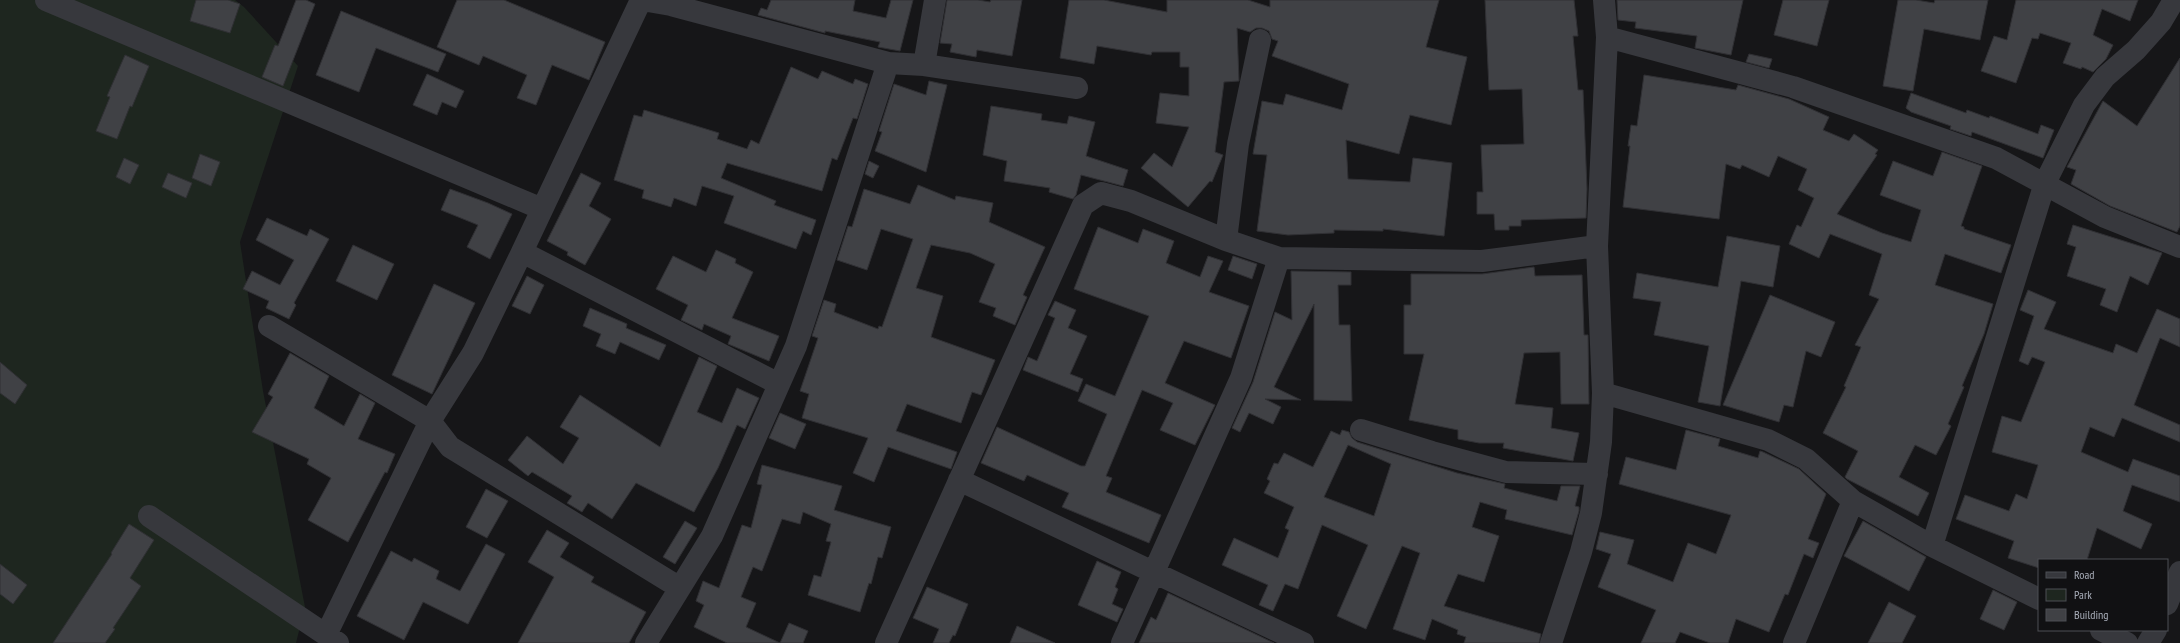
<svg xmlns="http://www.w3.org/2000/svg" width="2180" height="643" font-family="'PT Sans Narrow',sans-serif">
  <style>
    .green { fill: #1e261f }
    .building { fill: #404145; stroke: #303034; fill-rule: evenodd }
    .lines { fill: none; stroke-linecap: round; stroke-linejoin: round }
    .minor { stroke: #37383d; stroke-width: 22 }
  </style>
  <rect width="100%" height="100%" fill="#161618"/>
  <!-- green -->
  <path class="green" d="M0,0h235l9,7 54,59 -58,176 23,149 42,216 -9,36h-296z"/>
  <!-- building -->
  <path class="building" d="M196,0h32l12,4 -10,29 -40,-12z
    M296,0h10l9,4 -32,82 -21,-9 13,-32 3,1z
    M457,0h47l101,42 -16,38 -37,-15 -16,40 -19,-7 10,-23 -44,-19 -4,9 -42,-18z
    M771,0h84l-2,11 33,7 5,-18h22l-13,51 -22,-4 2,-5 -55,-11v2l-67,-18 3,-7 6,2z
    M947,0h31l12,2 1,-2h31l-10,56 -35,-6 -1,7 -26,-5 2,-8 -12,-1z
    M1069,0h35l63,12v-12h81l22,7v-7h169l-13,47 41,10 -16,68 -41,-10 -11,39 -53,-14 2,39 62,3 3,-24 39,5 -8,73 -61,-7v2l-49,-1v3l-46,2 -31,-4 10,-76 -14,-1 9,-53 21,4 3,-11 56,16 7,-26 -77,-28 6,-15 -6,-2 -3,-8 -7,-3h-6l-6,4 -13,-4 2,53 -15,1 -9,70 8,3 -11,27 -2,-1 -22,26 -47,-39 13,-15 18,14 17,-40 -33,-4 4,-30 29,3v-29h-9v-15h-28l-1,3 -54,-9 -3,18 -34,-6z
    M1485,0h89l4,36h-5l5,54h5l4,99 -1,29 -65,2v6h-12v4h-14l-1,-16h-17v-22h6l-2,-47 43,-1 -2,-55 -33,1z
    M1617,0h126l-12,55 -36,-7 2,-12 -62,-8 1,-6 -18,-2z
    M1783,0h46l-12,46 -43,-11z
    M1898,0h18l18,3 1,-3h53l-8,40 -56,-11 -11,62 -30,-5z
    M2016,0h122l-8,21 -28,-12 -9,26 20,10 -7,14 -13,13 -11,-5 -1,2 -18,-6 8,-20 -31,-10 -2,6 -6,-1 -16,45 -35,-12 13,-35 13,4z
    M341,11l105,43 -8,18 -62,-24 -17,44 -43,-17z
    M1749,54l23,5 -3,9 -23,-6z
    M125,55l24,11 -17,41 -2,-1 -13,33 -21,-8 14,-34 -3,-1z
    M2180,58v168l-3,6 -67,-26 -39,-22 5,-14 -9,-3 36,-66 34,25z
    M791,67l27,12 4,-8 31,13 2,-5 13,5 -11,35 -4,-1 -16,42 -5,-2 -10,33 -95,-28 -6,15 55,23 -2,4 42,15 -5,15 -8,-4 -7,18 -72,-26 10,-27 -32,-10 -6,20 -22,-8 -3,9 -29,-9 2,-8 -30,-10 20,-65 8,2 2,-7 75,23 -2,6 30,10 4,-9 8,4z
    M427,74l37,17 -8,17 -14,-6 -5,13 -24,-10z
    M1644,75l92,15 2,-5 51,14 40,18 -6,13 26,11 5,-7 24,16 -3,4 2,1 -40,59 45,19 29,9 10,-32 -41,-15 13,-34 40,15 9,-24 40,14 -21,60 3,1v2l47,16 -10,28 -56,-19 -10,31 58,19 -9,30 -22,52 2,1 -16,37 3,2 -15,29 -21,-10 -16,32 30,16 -11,23 -71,-37 -2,-2 13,-26 -35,-18 23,-46 -2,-1 17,-39 -6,-2 24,-46 -10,-4 13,-41 -52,-20 -11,24 -30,-14 8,-19 4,2 13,-29 -16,-8 9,-21 -29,-13 -9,21 -27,-12 -2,4 -14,-5 -7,55 -96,-12 7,-61h-2l3,-21 6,1z
    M929,81l18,4 -21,87 -51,-21 7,-19 -3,-1 15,-47 32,11z
    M1911,93l55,20 1,-3 22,8 1,-2 48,18 3,-9 13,5 -11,28 -71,-26 -1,4 -21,-7 1,-3 -40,-14 -5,-4z
    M991,106l51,8 -1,6 26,4 2,-8 26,6 -9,34 42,14 -5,16 -42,-11 -5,20 -3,4 -24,-7 1,-4 -46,-7 3,-20 -24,-6z
    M200,154l20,8 -9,24 -19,-8z
    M124,158l15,7 -9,19 -14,-7z
    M869,161l10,5 -6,12 -8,-4z
    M168,173l24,10 -6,15 -24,-11z
    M581,173l20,10 -12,23 22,13 -26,46 -18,-10 1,-3 -21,-11z
    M918,185l37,15 1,-4 37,7 -4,19 56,25 -22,48 4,2 -12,28 -22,-9 3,-8 -17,-6 16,-38 -25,-11 -39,-8 -15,43 27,8 -12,41 64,23 -14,35 -9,-3 -11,31 -54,-19 -11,27 61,21 -6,17 -63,-22 -14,35 -21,-9 15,-35 -66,-20 7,-24 -9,-3 18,-53 -6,-2 12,-36 12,4 -2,8 44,17 1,-3 3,1 31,-88 -32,-10 -14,41 -30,-10 11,-34 4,1 12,-38 46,15z
    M450,189l38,14 24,11 -22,45 -23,-12 11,-22 -37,-15z
    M267,218l40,18 3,-7 19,10 -35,64 2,2 -7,14 -23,-11 3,-7 -26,-12 9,-18 28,14 14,-25 -38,-20z
    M2073,225l89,28 -14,32 -18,-9 -13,36 -17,-7 6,-16 -39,-13 9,-29 -9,-3z
    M1098,227l40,16 5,-14 31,12 -8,22 34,14 8,-21 15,5 -14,31 40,14 -18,52 -47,-17 -19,42 50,22 -20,40 -35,-15 13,-27 -31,-13 -36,86 6,2 -6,14 55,23 -12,28 -87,-36 7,-14 -42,-18 -3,6 -43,-18 16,-36 84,39h4l22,-52 -29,-13 8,-17 29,12 34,-80 -75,-27z
    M1727,236l53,10 -7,41 -32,-6 -21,125 -22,-4 11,-56 -55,-11 7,-33 -28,-4 4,-25 81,14z
    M353,245l41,19 -17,36 -41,-19z
    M716,250l20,9 -1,4 18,9 -21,46 47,18 -10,25 -41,-17 3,-8 -27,-12 -2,6 -21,-10 7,-15 -32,-16 17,-33 33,16z
    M1233,256l24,8 -5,15 -24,-9z
    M1534,267l1,9 47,-1 2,60h4l1,69h-28l-1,-52 -36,1 -9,51 38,4 -2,20 28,5 -6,28 -70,-13 1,-5h-25l-21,-4v-9l-49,-10 15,-66h-20v-49h7v-31h71z
    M1291,271l60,1v13h-13l1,40h11l2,76 -38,-1v-96l-40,83 27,13 -36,-1 16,8 -8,17 -24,-11 -9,19 -8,-4 21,-46 22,-70 17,8z
    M527,276l17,9 -14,29 -18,-8z
    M434,284l41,19 -43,91 -40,-19z
    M2028,290l28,12 -12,27 69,24 3,-9 21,9 20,-44 23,10v28l-20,-9 -26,67 46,20v17l-58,-24 -8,19 -24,-10 -9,25 47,20 5,-13 47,17v26l-48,-17 -9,26 29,13 -11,25 -44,-21 -10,32h-48v8l-31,-10 6,-17 -58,-22 9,-24 44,16 7,-17 11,5 11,-34 -46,-13 10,-36 19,6 24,-60 -13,-5 -4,8 -9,-4 15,-45 -14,-6z
    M1770,295l65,27 -14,35 -15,-6 -13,56 -9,-2 -5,17 -56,-17z
    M1055,301l21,9 -8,18 19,8 -17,38 13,5 -5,13 -55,-22 5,-13 9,4 18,-43 -7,-3z
    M590,308l37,16 -1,4 40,17 -7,15 -39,-18 -5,12 -19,-8 5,-12 -18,-8z
    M290,353l39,23 -15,32 30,18 16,-32 15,9 -17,36 37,15 -8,19 -2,-1 -37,70 -40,-22 23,-42 -24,-14 2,-5 -57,-27 21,-35 -5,-3z
    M699,357l18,9 -20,46 25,11 15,-35 22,10 -14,31 -8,-4 -19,43 -24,44 -58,-29 -24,36 -24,-16 -6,9 -15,-9 5,-7 -40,-24 -4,4 -20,-16 19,-24 36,28 16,-26 -19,-11 20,-32 80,52z
    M0,362l27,23 -12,19 -15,-11z
    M780,413l26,11 -11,25 -26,-11z
    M1342,430l7,2 3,6 5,4 100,31 48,11 -1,4 53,13 4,-15h19l-5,20 4,1v4l-7,24 -67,-16 2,-9 -27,-8 -8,25 27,9 -15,46 -26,-8 -14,32 97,28 -2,9h-75l2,-6 -9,-3 1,-4 -26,-11 -7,21 -32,-11 27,-76 -18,-7 -36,83 -29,-13 31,-71 -46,-20 -24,64 -13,-5 -12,27 -14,-6 9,-20 -46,-20 12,-27 44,20 11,-28 -4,-2 9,-21 -30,-14 6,-12 -3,-2 7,-16 4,1 6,-11 29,14 18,-36 9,4zM1348,445l43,19 -17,52 -50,-19z
    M1686,430l34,9 -2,7 40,12 2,-7 3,1 36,17 27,25 -18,45 11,4 -6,15 -9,-4 -16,41 -3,-1 -16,38 -33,-13 -8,24h-18l-30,-11 -5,11h-34l15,-33 -58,-23 13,-33 -15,-5 4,-17 34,8 -7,24 46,18 15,-39 28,11 15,-39 -112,-31 7,-27 50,13z
    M762,465l80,21 -8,24 57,17 -9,31 -4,-1 -7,27 -2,-1 -9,29 -52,-17 6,-20 7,2 10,-35 -5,-1 5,-17 -28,-12 -3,12 -18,-5 -20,52 -9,-4 -12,30 15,6 -10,24 34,16 9,-20 19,8 -5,12h-76l-33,-16 10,-22 -8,-4 7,-20 16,7 23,-63 9,3 11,-43 -5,-1z
    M486,489l22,12 -21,37 -21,-11z
    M685,521l12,7 -22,36 -12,-7z
    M1863,521l63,36 -17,34 -65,-35z
    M129,524l25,16 -24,38 11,8 -28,42 2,1 -10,14h-52l59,-89 -1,-1z
    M547,530l22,13 -9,14 34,20 -3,5 55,30 -17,31h-111l36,-66 -26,-15z
    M486,544l19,10 -37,70 -45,-22 -19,38 -47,-24 34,-65 21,11 2,-4 25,13 -3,8 24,12z
    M1097,561l24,11 -6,15 3,2 -6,15 11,5 -6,13 -39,-17z
    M0,564l27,21 -14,19 -13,-10z
    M927,587l41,17 -13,32 -2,-1 -4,8h-16l6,-14 -26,-11z
    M1993,590l24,12 -13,28 -24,-11z
    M1168,593l83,39 23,11h-135l12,-26 5,3z
    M1889,602l27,14 -14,27h-34z
    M1017,626l38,17h-45z"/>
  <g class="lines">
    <!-- minor -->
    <path class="minor" d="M46,0l496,209
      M641,0l-119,252 257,132
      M642,0l29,5 217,58 36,2 153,23
      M1607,37l186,50 203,71 109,59 75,30
      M924,65l11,-65
      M1226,240l12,-96 22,-104
      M269,326l161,95 20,26 230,141
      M1603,393l165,47 38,19 47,42 79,45 107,53
      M1361,430l71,22 74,20 91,2
      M959,480l344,163
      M149,516l189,127
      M1932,546l113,-363 39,-78 21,-28 31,-27 25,-28 13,-22
      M2167,604l13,-32
      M2101,630l26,13
      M326,635l104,-214 43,-68 49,-101
      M646,643l66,-107 84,-190 92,-283
      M886,643l197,-438 18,-12 30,8 95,39 53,18 203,3 115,-15
      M1122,643l119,-265 38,-120
      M1551,643l30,-91 10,-39 10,-71 2,-49 -6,-147 10,-209 -3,-37
      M1794,643l59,-142
      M2148,643l8,-13"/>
  </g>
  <!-- legend -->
  <rect x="2038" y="559" width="130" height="72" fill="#111113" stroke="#4d4f55"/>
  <rect x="2046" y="572" width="20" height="6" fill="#37383d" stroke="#4d4f55"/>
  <text x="2074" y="579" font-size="12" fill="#a8adb8">Road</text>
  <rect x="2046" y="589" width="20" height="12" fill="#1e261f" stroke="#4d4f55"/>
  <text x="2074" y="599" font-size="12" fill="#a8adb8">Park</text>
  <rect x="2046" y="609" width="20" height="12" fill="#404145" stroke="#4d4f55"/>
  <text x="2074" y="619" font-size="12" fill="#a8adb8">Building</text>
</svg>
